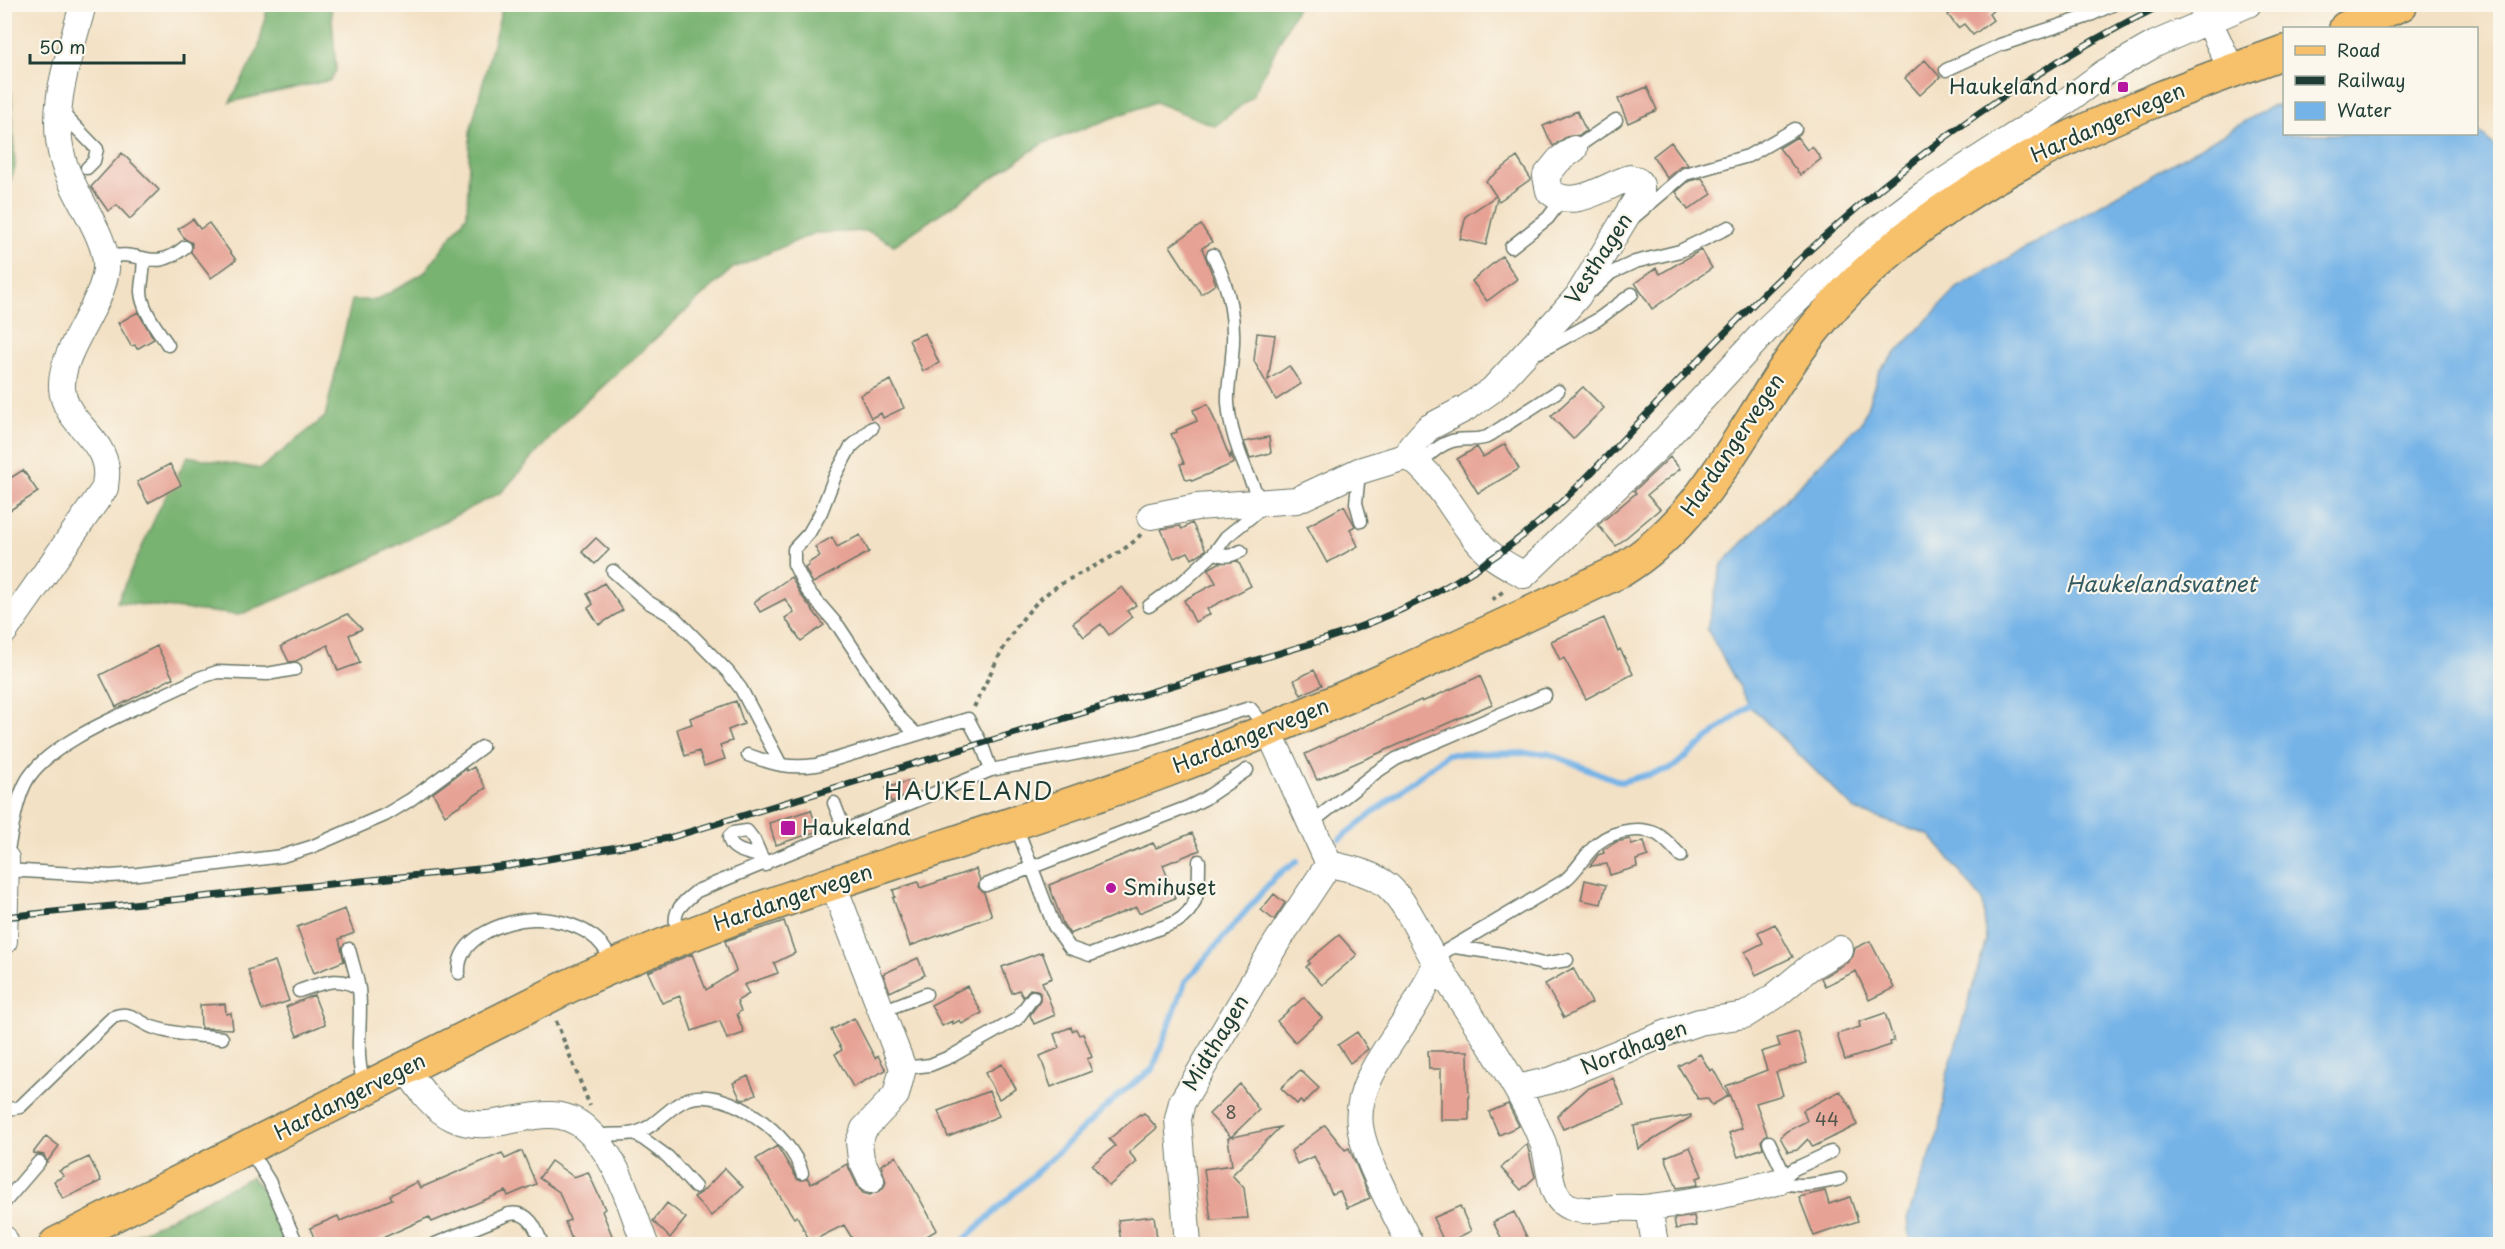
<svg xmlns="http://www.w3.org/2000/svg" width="2505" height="1249" font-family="'Playpen Sans',sans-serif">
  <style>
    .forest { fill: #79b372; stroke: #4c7853; stroke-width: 1.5 }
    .water { fill: #74b3e7; stroke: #4a788e; stroke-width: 1.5 }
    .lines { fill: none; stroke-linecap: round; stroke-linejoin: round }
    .stream { stroke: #74b3e7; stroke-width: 6 }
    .building { fill: #e6a294 }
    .lane-casing { stroke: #697667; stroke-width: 15 }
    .street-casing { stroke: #697667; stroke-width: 28 }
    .primary-casing { stroke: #697667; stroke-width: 36 }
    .path { stroke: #697667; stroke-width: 4; stroke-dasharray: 4.5 4.5; stroke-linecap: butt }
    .lane { stroke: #fff; stroke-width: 12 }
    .street { stroke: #fff; stroke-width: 26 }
    .primary { stroke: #f7c06b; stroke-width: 33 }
    .rail-casing { stroke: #1f3d34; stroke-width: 7 }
    .rail { stroke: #fbf7ec; stroke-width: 4.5; stroke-dasharray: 14; stroke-linecap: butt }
    .poi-dot { fill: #b5179e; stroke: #fbf7ec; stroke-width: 2 }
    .labels { text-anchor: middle; stroke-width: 4.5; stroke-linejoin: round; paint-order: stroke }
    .number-label { font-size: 18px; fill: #51564c }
    .poi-label { font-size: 21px; fill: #1f3d34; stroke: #fbf7ec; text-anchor: start }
    .street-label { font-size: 21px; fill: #1f3d34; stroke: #fbf7ec }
    .water-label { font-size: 22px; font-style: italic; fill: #345a61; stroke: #fbf7ec }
    .quarter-label { font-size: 24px; letter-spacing: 1.5px; fill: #1f3d34; stroke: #fbf7ec }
  </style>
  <rect width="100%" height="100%" fill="#fbf7ec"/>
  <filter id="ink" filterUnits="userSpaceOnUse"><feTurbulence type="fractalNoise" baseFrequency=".0167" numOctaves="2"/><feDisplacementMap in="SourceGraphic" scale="12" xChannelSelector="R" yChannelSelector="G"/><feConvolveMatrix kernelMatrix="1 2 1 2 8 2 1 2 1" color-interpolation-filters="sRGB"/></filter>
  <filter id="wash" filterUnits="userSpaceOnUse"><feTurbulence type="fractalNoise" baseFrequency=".008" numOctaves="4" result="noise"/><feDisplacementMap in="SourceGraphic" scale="24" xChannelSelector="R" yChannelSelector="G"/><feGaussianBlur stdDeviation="1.35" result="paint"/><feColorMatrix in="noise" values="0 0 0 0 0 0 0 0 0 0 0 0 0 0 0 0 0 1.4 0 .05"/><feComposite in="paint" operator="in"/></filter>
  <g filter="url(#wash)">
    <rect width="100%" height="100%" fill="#f3e1c5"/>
    <!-- forest -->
    <path class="forest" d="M268,5h63l5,65 -5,10 -101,22 28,-52z
      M503,5h795l-46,92 -37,29 -60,-24 -113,42 -148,101 -26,-14 -53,2 -82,35 -167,152 -64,72 -154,78 -109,45 -122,-13 43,-95 28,-51 72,13 65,-52 27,-117h25l47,-27 43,-58 3,-83z
      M11,90l4,77 -10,29v-105z
      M251,1177l15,15 25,52h-172z"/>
    <!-- water -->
    <path class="water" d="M2284,105v29h192l1,-4 23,21v1093h-590l-3,-25 33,-91 7,-53 39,-134 -3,-40 -52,-65 -76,-26 -106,-105 -42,-76 15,-65 141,-144 16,-49 78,-83 313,-181z"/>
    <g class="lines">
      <!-- stream -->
      <path class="stream" d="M1340,839l107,-85 100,-1 74,29 51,-14 77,-63
        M960,1244l162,-152 31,-23 32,-87 91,-106 21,-15"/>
    </g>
    <g id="blocks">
      <!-- building -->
      <path class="building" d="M1963,4h38l-12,10 4,6 -20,15 -9,-11 -6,4 -10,-13z
        M1925,60l15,17 -20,18 -15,-17z
        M1647,87l10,23 -29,13 -10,-24z
        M1577,111l9,20 -6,4 -14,2 -13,9 -10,-20z
        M1797,137l10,13 5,-4 9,13 -21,16 -21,-27z
        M1671,142l17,23 -8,2 -13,11 -14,-22z
        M122,153l37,37 -29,29 -13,-14 -9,6 -17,-24z
        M1517,157l14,22 -32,22 -2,-3 -11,47 -26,-6 6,-23 30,-20 -10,-15z
        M1702,178l10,16 -24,16 -12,-18 13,-11z
        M193,219l7,10 9,-6 27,37 -25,18 -20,-26 1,-9 -7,-4 -7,-10z
        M1201,225l11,17 -10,6 14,36 -15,10 -31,-48z
        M1701,250l11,18 -60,41 -17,-26 21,-15 4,6z
        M1502,256l15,23 -30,22 -15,-20z
        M138,312l16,27 -17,10 -2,-4 -4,1 -13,-23z
        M925,333l14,30 -16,8 -14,-31z
        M1257,333l18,2 -7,45 21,-14 12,18 -25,16 -22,-39z
        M891,380l13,28 -21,10 -2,-5 -10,5 -11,-23z
        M1583,387l21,21 -31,31 -22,-23z
        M1208,404l22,54 1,-4 3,9 -42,18 -1,-2 -5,1 -6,-16 4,-1 -13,-29 6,-2 -1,-2 21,-9 -4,-11z
        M1269,437l2,16 -21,5 -6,-16z
        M1505,444l14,25 -41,24 -21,-34 20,-12 6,10z
        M1670,457l10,12 -33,26 13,14 -44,37 -18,-21 38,-32 -2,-2z
        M170,464l11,21 -33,18 -11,-21z
        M23,470l15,22 -34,22v-32z
        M1344,506l11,20 -5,3 8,17 -31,17 -20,-37z
        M1192,523l14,27 -14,9 -4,-7 -14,6 -13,-29 19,-3 2,3z
        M860,535l9,17 -56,31 -8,-15 4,-3 -1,-2 12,-7 -5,-9 17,-10 5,10z
        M596,538l13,12 -14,14 -13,-12z
        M1238,561l13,25 -44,23 3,5 -15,8 -11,-22 32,-17 -8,-14 2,-1 9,-5z
        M791,577l10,18 23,30 -23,16 -16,-23 9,-6 -9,-13 -25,13 -6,-10z
        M604,583l19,27 -24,15 -11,-17 5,-4 -6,-10z
        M1122,587l14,18 -9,6 5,6 -23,18 -8,-11 -17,13 -11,-14z
        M347,614l15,15 -13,6 11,28 -22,8 -10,-26 -32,16 -7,1 -8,-16z
        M1604,618l14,33 2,-2 13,25 -47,25 -22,-41 -4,2 -9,-19z
        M157,646l16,32 -57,29 -16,-32z
        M1314,670l8,15 -21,10 -7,-15z
        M1480,676l12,28 -175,76 -12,-26 116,-54 1,2z
        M736,701l8,23 -16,6 4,11 -12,4 5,14 -21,7 -5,-15 -14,5 -8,-27 15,-5 -2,-6z
        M474,767l12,21 -41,27 -12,-22 33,-24 1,2z
        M912,780l4,12 -25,10 -5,-14z
        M811,810l7,21 -42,14 -7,-22z
        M1192,833l8,17 -37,15 12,33 -36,15 -3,-6 -66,27 -7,-10 -14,-39 104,-42 3,5z
        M1630,839l2,6 12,-4 4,15 -12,4 1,7 -27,8 -3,-11 -17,2 8,-11 6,-2 -1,-3 13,-8z
        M976,869l4,11 -2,7 6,6 8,23 -82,30 -17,-48 2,-1 -2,-7 25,-8 2,6z
        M1585,880l21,5 -5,19 -20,-4z
        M1274,894l11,9 -11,17 -13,-10z
        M345,909l9,24 -15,6 5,22 -30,12 -17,-46z
        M784,921l11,32 -21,10 4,10 -34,12 5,9 -12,7 4,10 -4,3 7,19 -17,6 -7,-18 -28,10 -12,-35 -18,7 -14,-31 44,-18 14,36 30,-19 -11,-30z
        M1775,924l18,33 -37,18 -11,-23 18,-9 -5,-11z
        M1339,935l18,20 -35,30 -16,-18 4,-4 -2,-2z
        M1870,941l24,47 -25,12 -13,-29 -31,15 -4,-8 27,-16 5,-6 2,-8z
        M1042,952l10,26 -10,4 13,33 -21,9 -4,-9 10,-14v-8l-3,-3 -7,-1 -7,8 -4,-7 -7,3 -10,-26z
        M918,958l7,17 -35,17 -7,-18z
        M275,961l14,40 -27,9 -14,-40z
        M1573,968l19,35 -28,15 -19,-34z
        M967,986l15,27 -20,11 -2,-4 -7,4 -1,-3 -10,5 -11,-21z
        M314,995l11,29 -28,12 -11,-29z
        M1304,997l18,21 -27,24 -18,-21z
        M225,1004l1,10 5,-1 2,16 -32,-1 -1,-23z
        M1885,1013l9,28 -4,1 1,3 -46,15 -8,-26 23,-7 -1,-5z
        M854,1018l21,40 3,-2 8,14 -33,17 -18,-33 7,-4 -11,-20z
        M1071,1027l1,4 4,-2 3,6 4,-1 9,23 -5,2 5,12 -41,16 -11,-31 19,-8 -5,-14z
        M1357,1032l11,17 -18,14 -12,-18z
        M1798,1032l9,31 -31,9 7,23 -27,8 11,31 -6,7 2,7 -25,9 -9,-24 13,-5 -16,-42 41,-16 -6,-18 19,-6 -3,-8z
        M1428,1051h40l1,69h-28v-51h-12z
        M1700,1054l10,17 3,-2 15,27 -16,9 -5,-7 -9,1 -20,-33z
        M1002,1064l14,25 -17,10 -14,-26z
        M1300,1070l19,18 -16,16 -3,-4 -3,4 -16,-16z
        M748,1076l8,18 -12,6 -4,-2 -7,-15z
        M1613,1078l11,27 -61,24 -6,-13 30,-27z
        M1240,1084l19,26 -28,27 -22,-23z
        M989,1091l10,25 -51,21 -10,-26z
        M1840,1091l11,16 6,18 -44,22 -5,-8 -11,11 -9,2 -8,-15 7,-6 20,-10 -4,-11z
        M1508,1104l11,22 -20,9 -10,-23z
        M1144,1113l13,15 -28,24 8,10 -28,24 -17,-21 23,-19 -6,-7 31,-25 1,1z
        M1691,1115v2l-53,32 -4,-23z
        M1325,1125l20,25 4,-2 21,50 -23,10 -7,-17 -8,3 -18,-38 -17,8 -6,-13z
        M1280,1127l-48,48 12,13 4,30 -37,2 -7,-51 28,-4 -4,-27z
        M46,1136l13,10 -12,16 -3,-7 -11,-2z
        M1527,1144l8,33 -14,13 -20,-22z
        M777,1146l21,34 10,-1 3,5 36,-20 11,23 5,6 7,2 13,-6 3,-7 -5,-17 15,-9 41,74 -25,15h-56l-12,-20 -34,17 -13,-26 -3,2 -38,-59z
        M1690,1147l12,29 -5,2 1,7 -21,3 -12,-31z
        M522,1151l14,33 -28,12 -2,-5 -74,31 -3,-5 -51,23 2,5h-63l-7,-17 28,-12 2,5 52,-22 -2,-4 27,-13 3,6 82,-35 3,6z
        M89,1157l12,24 -38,18 -9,-18 10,-5 -5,-5z
        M551,1161l23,16 14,-5 17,37 -3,2 14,34h-42l-9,-23 5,-2 -11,-28 -20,-14z
        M725,1168l18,19 -32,29 -17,-19 7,-4z
        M1825,1191l4,13 21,-7 8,24 -44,15 -15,-39z
        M667,1203l19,15 -16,20 -17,-17z
        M1460,1206l11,25 -26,13 -12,-26z
        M1514,1212l17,33h-26l-12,-23z
        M1154,1216l4,29 -37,-2 -3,-23z
        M1694,1216l2,10 -20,3 -2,-10z"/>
    </g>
  </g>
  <g filter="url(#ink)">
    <use href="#blocks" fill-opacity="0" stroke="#697667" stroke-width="1.5"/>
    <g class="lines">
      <!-- lane casing -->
      <g class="lane-casing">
        <path id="lane" d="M1946,70l54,-25 86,-28 28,-13
          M61,112l36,37 -3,12 -7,7
          M1574,149l42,-29
          M1633,218l52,-44 63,-18 47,-27
          M1511,247l37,-29 14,-19
          M1213,255c17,34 23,64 19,102 -1,16 -5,30 -4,46 2,34 19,70 33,100
          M105,258c36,-11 47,17 80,-11
          M143,258c2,12 -2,22 -2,34 1,18 17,38 27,53
          M1593,290l18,-17 24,-11 45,-11 49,-24
          M1539,352l58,-32 35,-26
          M872,428l-22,20 -15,28 -14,36 -12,21 -15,16v15l13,26 32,37 58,88 18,18
          M1419,464c11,-10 23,-22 38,-24 11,-2 19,1 30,-3l71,-46
          M1359,472l-3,31 5,18
          M1215,552c10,6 16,4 26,-1
          M613,571l35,31 26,15 54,55 13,17 40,76
          M1149,606l36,-26 30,-28 11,-15 37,-30
          M748,755c25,9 41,14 68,10l152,-46 14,26 9,25
          M834,803l11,28
          M1015,823l39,103 16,22 20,7 86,-33c24,-14 23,-36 23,-61
          M1311,823l64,-50 21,-14 149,-64
          M762,857c-12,-4 -32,-5 -33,-20l4,-4 14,-2 7,9 11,25
          M6,859c6,-25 8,-52 19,-75 22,-46 128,-81 174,-106l18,-6 50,2 28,-5
          M6,870l104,6 28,-2 144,-18 29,-9 74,-32 25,-15 72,-53
          M986,885l202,-78 16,-8 43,-29
          M679,937c-9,-25 0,-31 18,-46l294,-121 150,-29 109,-33 17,20
          M1455,947l48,7 40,10 24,-4
          M349,949c3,13 8,27 10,40 4,33 -6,66 6,97
          M1434,958l130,-77c12,-9 18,-22 28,-32 14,-17 45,-24 65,-15 9,5 17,15 24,22
          M459,973c-3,-35 45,-53 74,-54 18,-1 43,5 58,16 10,6 17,18 22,29
          M299,991c21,-7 41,-17 60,-2
          M882,1011l44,-17
          M903,1068l27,-3 22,-9 65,-37 16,-22
          M4,1110l16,-3 93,-90c17,-7 24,4 39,10 22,8 47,8 70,11
          M635,1133l33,24 27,30
          M593,1137c14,-4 27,-1 41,-4 21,-4 34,-27 54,-34 40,-13 104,36 114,74
          M1769,1142l16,34
          M249,1149l20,32 28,63
          M1831,1152l-37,17 -17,13c22,6 40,2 63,-3
          M4,1203l35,-41
          M435,1244l74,-30c20,-4 27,14 33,30"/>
      </g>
      <!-- street casing -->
      <g class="street-casing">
        <path id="street" d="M2201,4l31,67
          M1408,456l3,-9 17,-19 38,-20 26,-18 72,-78 14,-16 63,-104v-7l-3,-4 -8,-3c-25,7 -56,34 -81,13l-3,-15 13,-16 15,-11
          M1151,516l46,-9 100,-7 62,-29 49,-15c33,24 47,61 74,90 11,13 27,20 42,29l133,-127 110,-119 47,-45 55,-48 55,-42 129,-83 51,-38 51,-29 93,-40
          M4,632l101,-144c0,-6 2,-12 1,-18 -2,-33 -42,-48 -44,-82 -2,-38 40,-80 44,-119 3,-31 -35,-77 -43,-109 -15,-53 7,-104 20,-156
          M1268,729l61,135c21,5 41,8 59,22 20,18 32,50 46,73 38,60 82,118 109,184 8,20 4,55 27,64 14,6 31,2 45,1 12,-1 25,1 37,-1 42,-5 83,-14 125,-25
          M4,857l2,2 -2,82
          M833,884l70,184 -7,27 -32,34 -5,13 2,17 10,21
          M406,1069c13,19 26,39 47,49 43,22 93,-24 132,10 33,28 45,77 60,116
          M1517,1088l35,-8 115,-47 32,-11 46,-7 30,-19 35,-29 30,-18
          M1649,1208l6,36
          M4,1239l2,5
          M1188,1244l-10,-125 4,-17 95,-160 52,-78
          M1410,1244c-15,-31 -45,-84 -50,-118 -6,-44 36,-87 56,-123 8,-13 14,-27 21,-41"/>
      </g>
      <!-- primary casing -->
      <g class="primary-casing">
        <path id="primary" d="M2346,28l55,-24
          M56,1244l513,-258c193,-90 400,-142 598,-216 155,-58 304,-129 453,-199 92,-56 129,-161 194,-242 117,-147 299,-216 470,-277"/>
      </g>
      <!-- path -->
      <path class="path" d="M1492,600l13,-10
        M974,707c21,-42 41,-93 82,-120 23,-15 68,-32 85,-53
        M556,1021l34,85"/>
      <!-- lane -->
      <use href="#lane" class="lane"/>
      <!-- street -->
      <use href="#street" class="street"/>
      <!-- primary -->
      <use href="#primary" class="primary"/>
      <!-- rail casing -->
      <g class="rail-casing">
        <path id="rail" d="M4,917l504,-51 161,-28 647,-196c75,-23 147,-59 209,-108 45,-36 83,-79 123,-121 43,-45 86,-91 131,-134 114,-110 241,-205 384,-275"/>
      </g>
      <!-- rail -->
      <use href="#rail" class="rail"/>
    </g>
  </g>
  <!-- markers -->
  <g class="poi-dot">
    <rect x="2117" y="81" width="12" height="12" rx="3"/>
    <rect x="780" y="820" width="16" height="16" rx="3"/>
    <circle cx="1111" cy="888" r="6"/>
  </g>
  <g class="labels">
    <!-- number labels -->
    <g class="number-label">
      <text x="1231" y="1119">8</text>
      <text x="1827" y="1126">44</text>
    </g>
    <!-- poi labels -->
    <g class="poi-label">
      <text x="2111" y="94" text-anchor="end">Haukeland nord</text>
      <text x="802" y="835">Haukeland</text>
      <text x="1123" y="895">Smihuset</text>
    </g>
    <!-- street labels -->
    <g class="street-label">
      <text transform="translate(2108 123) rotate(-24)" y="7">Hardangervegen</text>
      <text transform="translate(1599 259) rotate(-57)" y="7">Vesthagen</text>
      <text transform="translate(1733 445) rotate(-56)" y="7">Hardangervegen</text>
      <text transform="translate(1251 736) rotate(-22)" y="7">Hardangervegen</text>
      <text transform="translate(793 898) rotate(-19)" y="7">Hardangervegen</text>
      <text transform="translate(1216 1043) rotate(-59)" y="7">Midthagen</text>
      <text transform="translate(1634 1048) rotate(-22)" y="7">Nordhagen</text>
      <text transform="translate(350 1097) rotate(-27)" y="7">Hardangervegen</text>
    </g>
    <!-- water labels -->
    <g class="water-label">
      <text x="2161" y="592">Haukelandsvatnet</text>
    </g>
    <!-- quarter labels -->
    <g class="quarter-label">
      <text x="969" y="800">HAUKELAND</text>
    </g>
  </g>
  <!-- margin -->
  <rect width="2505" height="1249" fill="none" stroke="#fbf7ec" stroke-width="24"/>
  <!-- legend -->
  <rect x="2283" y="27" width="195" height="108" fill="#fbf7ec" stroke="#a3ada2" stroke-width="1.5"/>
  <rect x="2295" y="46" width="30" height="9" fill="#f7c06b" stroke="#a3ada2" stroke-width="1.5"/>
  <text x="2337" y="57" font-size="18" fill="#1f3d34">Road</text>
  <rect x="2295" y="76" width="30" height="9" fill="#1f3d34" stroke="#a3ada2" stroke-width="1.5"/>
  <text x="2337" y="87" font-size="18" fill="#1f3d34">Railway</text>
  <rect x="2295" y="102" width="30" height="18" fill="#74b3e7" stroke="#a3ada2" stroke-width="1.5"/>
  <text x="2337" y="117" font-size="18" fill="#1f3d34">Water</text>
  <!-- scale -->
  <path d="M30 54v9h154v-9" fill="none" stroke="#1f3d34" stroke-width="3"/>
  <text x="39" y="54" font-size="18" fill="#1f3d34" stroke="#fbf7ec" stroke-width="4.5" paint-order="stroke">50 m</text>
</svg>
